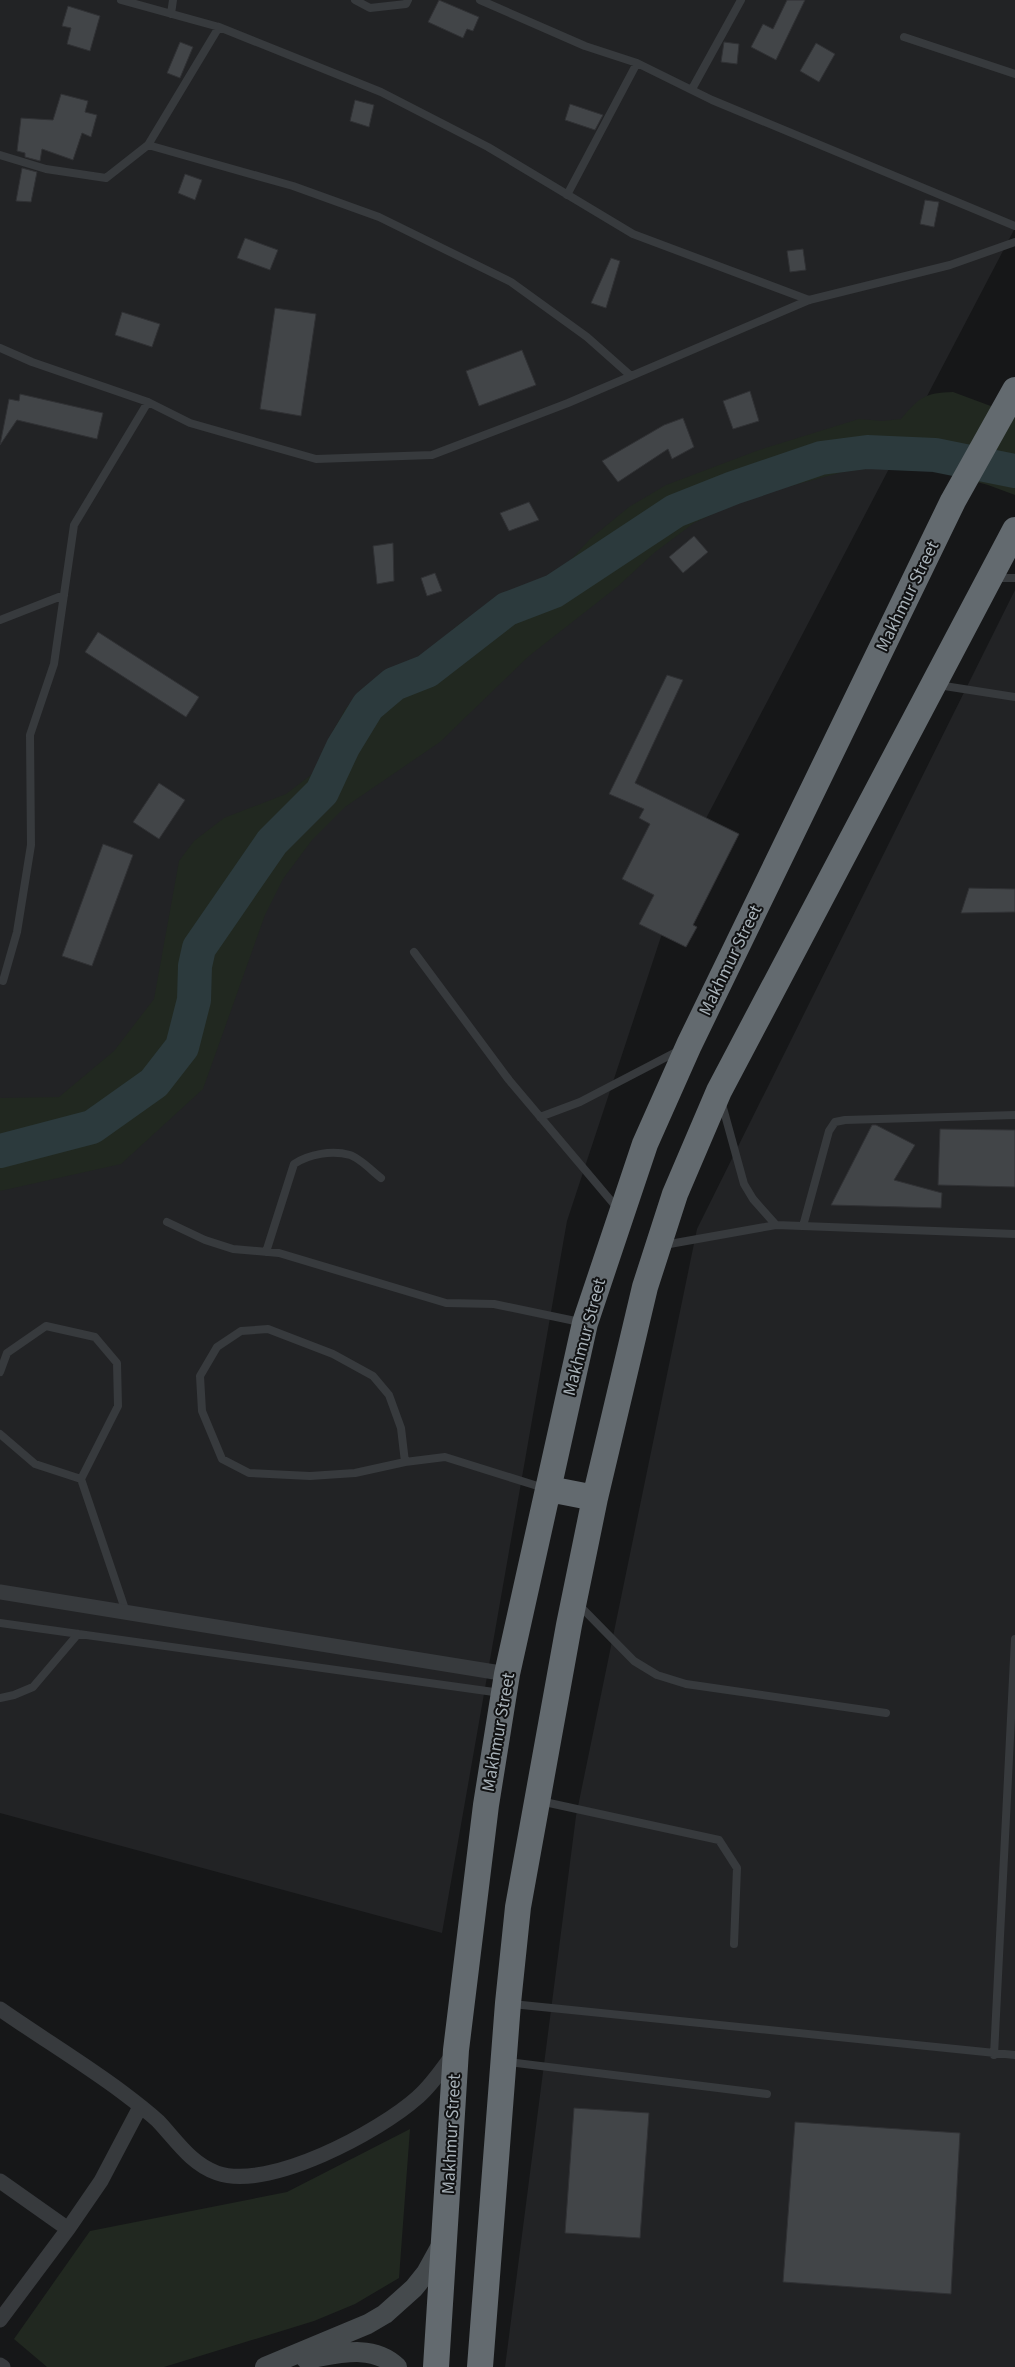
<svg xmlns="http://www.w3.org/2000/svg" width="1015" height="2367" font-family="'Source Sans 3',sans-serif">
  <style>
    .built { fill: #222325 }
    .green { fill: #212820 }
    .lines { fill: none; stroke-linecap: round; stroke-linejoin: round }
    .river { stroke: #2c3a3d; stroke-width: 34 }
    .building { fill: #424548; stroke: #303134 }
    .lane { stroke: #373a3d; stroke-width: 8 }
    .street { stroke: #373a3d; stroke-width: 15 }
    .secondary { stroke: #454a4d; stroke-width: 20 }
    .highway { stroke: #636a6f; stroke-width: 26 }
    .labels { text-anchor: middle; stroke-width: 4; stroke-linejoin: round; paint-order: stroke }
    .street-label { font-size: 18px; fill: #a8b2b9; stroke: #111213 }
  </style>
  <rect width="100%" height="100%" fill="#161718"/>
  <!-- built -->
  <path class="built" d="M0,0h1015v228l-325,621 -123,372 -125,712 -442,-120z
    M1015,590v1777h-510l71,-551 121,-587z"/>
  <!-- green -->
  <path class="green" d="M953,392l62,23v80l-27,-10 -66,-18 -34,-1 -45,6 -56,15 -59,20 -34,16 -40,30 -37,34 -88,69 -89,86 -95,65 -33,33 -29,39 -18,36 -62,174 -82,75 -121,27v-93l59,-1 55,-46 40,-52 25,-138 15,-20 30,-23 62,-24 25,-19 13,-17 9,-27 13,-23 25,-25 30,-14 28,-19 34,-29 38,-20 38,-18 28,-19 23,-25 39,-32 37,-22 93,-35 100,-31 23,2 19,-2c19,-22 23,-26 52,-27z
    M410,2129l-11,149 -44,26 -41,17 -150,46h-117l-33,-28 76,-108 197,-39z"/>
  <g class="lines">
    <!-- river -->
    <path class="river" d="M0,1151l92,-24 62,-44 28,-36 12,-47 1,-34 4,-18 73,-106 50,-50 21,-45 25,-41 26,-22 33,-13 80,-62 47,-18 121,-80 58,-23 88,-30 46,-6 68,3 80,16"/>
  </g>
  <!-- building -->
  <path class="building" d="M439,0l40,17 -6,14 -6,-2 -4,9 -35,-16z
    M787,0h18l-29,60 -25,-13 12,-23 10,5z
    M68,6l32,10 -10,35 -23,-7 4,-16 -9,-2z
    M180,42l13,5 -13,31 -13,-5z
    M724,42l15,2 -2,20 -16,-2z
    M816,43l19,11 -16,28 -19,-11z
    M61,94l27,7 -3,11 12,3 -6,22 -9,-4 -9,27 -31,-11 -2,12 -15,-4v-4l-8,-2 4,-33 32,2z
    M355,100l19,5 -5,22 -19,-6z
    M570,104l33,11 -8,15 -30,-10z
    M22,168l15,4 -6,30 -15,-1z
    M185,174l17,6 -7,20 -17,-7z
    M925,200l14,2 -5,25 -14,-3z
    M245,238l33,12 -8,20 -33,-12z
    M803,249l3,21 -16,2 -3,-21z
    M611,258l9,3 -14,47 -15,-5z
    M275,308l41,6 -15,102 -41,-7z
    M122,312l38,12 -8,23 -37,-12z
    M522,350l14,35 -57,21 -13,-35z
    M750,391l9,30 -26,8 -10,-28z
    M20,394l83,19 -6,26 -80,-19 -17,25 9,-46 10,2z
    M683,418l11,29 -22,12 -4,-10 -50,33 -16,-21 62,-36z
    M529,502l10,18 -30,11 -9,-18z
    M694,536l14,16 -25,21 -14,-16z
    M393,543l1,38 -17,3 -4,-38z
    M435,573l7,18 -15,5 -6,-18z
    M98,632l101,65 -13,20 -101,-65z
    M667,675l16,5 -48,103 104,51 -46,91 4,2 -11,20 -47,-23 15,-29 -32,-16 28,-55 -11,-6 5,-9 -35,-15z
    M159,783l26,17 -26,39 -26,-17z
    M103,844l30,11 -41,111 -30,-10z
    M969,888l46,1v23l-54,1z
    M872,1125h4l39,20 -21,35 48,13 -1,15 -110,-3z
    M940,1129l75,1v57l-77,-2z
    M574,2108l75,5 -9,125 -75,-5z
    M795,2122l165,11 -9,161 -168,-12z"/>
  <g class="lines">
    <!-- lane -->
    <path class="lane" d="M121,0l98,27 162,65 107,55 145,87 176,66
      M355,0l15,8 36,-4 2,-4
      M480,0l105,46 52,17 75,37 303,126
      M171,14l2,-14
      M904,37l111,37
      M692,89l49,-89
      M148,145l145,41 86,31 132,65 76,55 44,39
      M0,155l46,14 60,9 42,-33 71,-118
      M567,195l70,-132
      M0,348l32,14 116,40 42,21 126,36 116,-4 136,-52 241,-103 141,-35 65,-23
      M994,578h21
      M0,620l64,-25
      M938,685l77,12
      M414,952l95,128 109,129
      M3,981l14,-49 14,-87 -1,-110 24,-71 20,-139 74,-123
      M722,1104l22,80 9,15 23,26
      M540,1117l40,-15 98,-51
      M167,1222l38,18 28,9 46,4 167,50 48,1 86,18
      M803,1226l26,-95 6,-9 10,-2 170,-5
      M664,1245l112,-20 239,9
      M266,1252l28,-88c15,-10 38,-14 56,-9 10,3 23,17 31,23
      M0,1372l7,-19 39,-27 49,11 22,26 1,43 -37,73
      M0,1434l35,30 46,15 45,133
      M405,1462l-4,-34 -12,-33 -16,-19 -40,-22 -65,-25 -27,2 -24,16 -17,29 2,35 20,48 27,14 61,3 45,-3 50,-11 40,-5 99,31
      M579,1605l55,56 23,14 29,9 200,29
      M0,1623l501,70
      M0,1698l14,-3 19,-8 45,-53
      M540,1801l179,39 18,28 -3,76
      M512,2004l503,51
      M994,2055l21,-416
      M508,2062l259,32"/>
    <!-- street -->
    <path class="street" d="M0,1592l507,82
      M0,2009c40,28 83,54 122,83 12,9 25,19 36,29 18,19 33,43 59,52 52,18 162,-41 201,-76 14,-12 25,-29 36,-44
      M0,2181l68,48
      M0,2320l68,-91 33,-48 39,-74
      M0,2365l3,2"/>
    <!-- secondary -->
    <path class="secondary" d="M306,2359c31,-5 66,-16 91,8
      M265,2367l103,-43 17,-10 29,-26 12,-15 16,-29"/>
    <!-- highway -->
    <path class="highway" d="M549,1489l46,9
      M436,2367l20,-317 30,-245 21,-131 78,-351 60,-179 44,-99 264,-544 62,-111
      M480,2367l28,-364 10,-96 51,-282 26,-127 50,-211 30,-93 44,-103 296,-561"/>
  </g>
  <g class="labels">
    <!-- street labels -->
    <g class="street-label">
      <text transform="translate(907 596) rotate(-64)" y="6">Makhmur Street</text>
      <text transform="translate(730 960) rotate(-64)" y="6">Makhmur Street</text>
      <text transform="translate(584 1337) rotate(-75)" y="6">Makhmur Street</text>
      <text transform="translate(498 1732) rotate(-80)" y="6">Makhmur Street</text>
      <text transform="translate(451 2134) rotate(-87)" y="6">Makhmur Street</text>
    </g>
  </g>
</svg>
